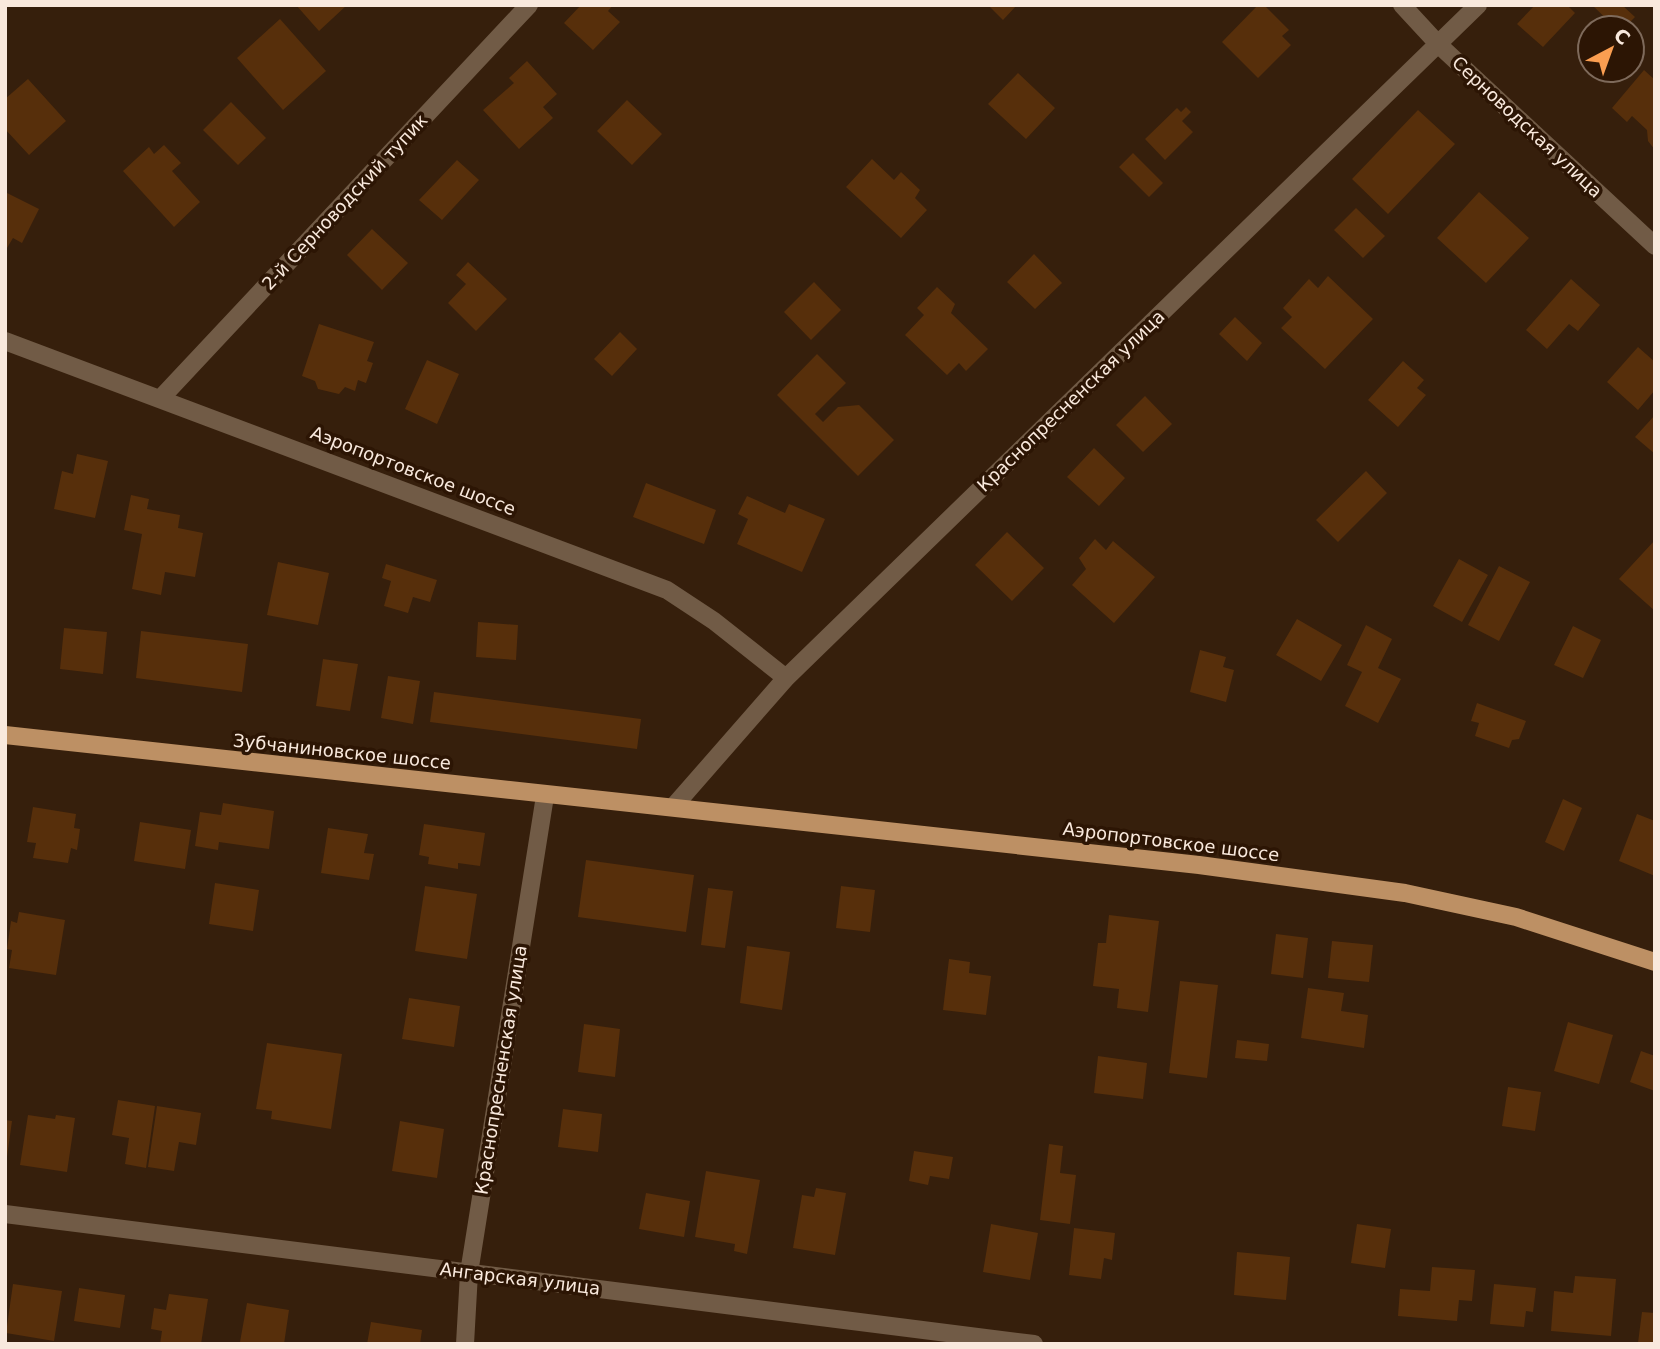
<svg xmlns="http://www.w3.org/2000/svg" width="1660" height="1349" font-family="'DejaVu Sans',sans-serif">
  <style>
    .building { fill: #572f0b }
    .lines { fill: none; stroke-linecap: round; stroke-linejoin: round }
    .minor { stroke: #715b46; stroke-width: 18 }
    .major { stroke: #bd9064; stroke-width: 18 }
    .labels { text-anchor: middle; stroke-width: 7; stroke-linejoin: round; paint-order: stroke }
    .street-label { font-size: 18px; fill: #f9e9dd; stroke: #2c1504 }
  </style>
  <rect width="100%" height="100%" fill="#361f0c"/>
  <!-- building -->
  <path class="building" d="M296,5h51l-28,26z
    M581,5h32l-5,6 12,11 -27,28 -29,-27z
    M988,5h29l-14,15z
    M1258,5h6l25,25 -7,6 9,9 -33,33 -36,-36z
    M1535,5h32l8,8 -32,34 -26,-23z
    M1592,5h30l13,12 -11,11h-8z
    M280,19l46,52 -43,39 -46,-52z
    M527,61l30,33 -14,13 10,11 -34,31 -36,-39 31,-27 -5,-5z
    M1644,70l11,10v70l-7,-9 -1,-11 -15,-14 -5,6 -15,-14z
    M1018,73l37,35 -29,31 -38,-35z
    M28,79l38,42 -37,34 -24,-26v-30z
    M627,100l35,34 -30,31 -35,-34z
    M231,102l35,36 -28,27 -35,-35z
    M1186,107l5,5 -9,9 11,11 -28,28 -20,-21 32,-31 4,4z
    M1418,110l37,34 -67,70 -36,-35z
    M164,145l17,18 -9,8 28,31 -26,25 -51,-56 26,-24 5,7z
    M1133,153l30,30 -14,14 -30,-30z
    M872,159l22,21 7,-8 19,18 -5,8 12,12 -26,28 -55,-51z
    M457,160l22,20 -37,40 -23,-20z
    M5,192l34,17 -17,34 -9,-5 -6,10z
    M1479,192l50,46 -43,45 -49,-45z
    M1356,208l29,28 -22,22 -29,-28z
    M372,229l36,34 -26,27 -35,-35z
    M1034,254l28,29 -27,26 -28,-27z
    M468,262l39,37 -31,32 -28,-28 18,-19 -10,-9z
    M1328,276l45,43 -48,50 -44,-41 11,-11 -9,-9 26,-29 9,9z
    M1571,279l29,26 -22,26 -9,-7 -22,25 -21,-19z
    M814,282l27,28 -30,30 -27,-28z
    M937,287l18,17 -4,9 37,36 -22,22 -7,-8 -12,12 -42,-40 19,-20 -7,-7z
    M1235,317l27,26 -15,18 -28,-27z
    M319,324l55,18 -7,19 6,2 -7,20 -8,-3 -3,11 -10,-4 -6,7 -21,-5 -3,-8 -13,-5z
    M620,332l17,17 -25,27 -18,-17z
    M1638,347l17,15v28l-17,20 -31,-28z
    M817,354l29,29 -31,31 8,8 15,-15 21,-2 35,35 -36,36 -81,-81z
    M427,360l32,14 -22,50 -32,-15z
    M1403,361l21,19 -7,8 9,7 -28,32 -30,-27z
    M1145,396l27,28 -29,28 -27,-27z
    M1655,415v39l-20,-17z
    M1094,448l31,30 -26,28 -32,-29z
    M77,454l31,7 -13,57 -41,-9 8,-38 11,3z
    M1366,471l21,22 -49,49 -22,-22z
    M646,483l70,27 -12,34 -71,-27z
    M131,495l18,4 -2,10 33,6 -2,13 25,5 -8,44 -30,-5 -4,23 -29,-6 10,-55 -18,-4z
    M747,496l38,17 4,-9 36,15 -23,53 -65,-28 11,-25 -10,-5z
    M1007,532l37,36 -32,33 -37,-36z
    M1095,539l11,11 7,-9 42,36 -41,46 -42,-38 14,-16 -7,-11z
    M1655,540v71l-36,-32z
    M1459,559l29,16 -26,47 -29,-16z
    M278,562l51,11 -11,52 -51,-10z
    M386,564l51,16 -7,22 -17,-5 -5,16 -24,-7 7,-25 -9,-3z
    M1499,566l31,16 -31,59 -31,-16z
    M1297,619l45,26 -21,36 -45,-26z
    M478,622l40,3 -2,35 -40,-3z
    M1366,625l26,14 -14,29 23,11 -23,44 -33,-17 17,-34 -15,-7z
    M1573,626l28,14 -18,38 -29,-13z
    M64,628l43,4 -4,42 -43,-5z
    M141,631l107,13 -6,48 -106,-14z
    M1200,650l26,7 -3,10 11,3 -8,32 -36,-10z
    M323,659l35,5 -8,47 -34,-5z
    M388,676l32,5 -7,43 -32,-6z
    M434,692l207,27 -4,30 -207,-27z
    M1477,703l49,18 -7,18 -7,1 -3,8 -34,-12 4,-13 -8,-2z
    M1563,799l19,9 -18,43 -19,-9z
    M223,803l51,8 -5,38 -50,-7 -1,8 -23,-4 5,-34 21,3z
    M33,807l43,7 -2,14 6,1 -3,21 -6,-2 -3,15 -35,-5 3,-15 -9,-1z
    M1637,814l18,7v55l-36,-15z
    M140,822l51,8 -6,39 -51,-8z
    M424,824l61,9 -5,33 -22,-3v6l-30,-5 1,-7 -10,-2z
    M328,828l40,6 -4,19 10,1 -5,26 -48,-7z
    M586,860l108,15 -8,57 -108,-15z
    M215,883l44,7 -6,41 -44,-7z
    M425,886l52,8 -10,65 -52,-8z
    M841,886l34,4 -5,42 -34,-4z
    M708,888l25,3 -8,57 -24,-3z
    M19,912l46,8 -9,55 -47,-7 3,-18 -5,-1 4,-28 6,2z
    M1109,915l50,6 -11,91 -31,-4 2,-19 -26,-3 5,-43h8z
    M1276,934l32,4 -5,40 -32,-4z
    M1332,941l41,4 -4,37 -41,-4z
    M747,946l43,6 -8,58 -42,-7z
    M949,959l21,3 -1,11 22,3 -5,39 -43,-5z
    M1180,981l38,4 -11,93 -38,-5z
    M1308,988l36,5 -3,18 27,4 -4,33 -63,-10z
    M409,998l51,8 -6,41 -52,-8z
    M1568,1022l45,13 -14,49 -45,-13z
    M584,1024l36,5 -5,48 -37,-5z
    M1237,1040l32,4 -2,17 -32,-3z
    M267,1043l75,11 -11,75 -60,-10 1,-8 -16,-2z
    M1641,1051l14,5v35l-25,-9z
    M1098,1056l49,7 -4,36 -49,-6z
    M1508,1087l33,5 -6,39 -33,-5z
    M118,1100l37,6 -9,62 -21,-4 4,-26 -17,-3z
    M157,1106l44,7 -5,32 -17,-3 -5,29 -26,-4z
    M563,1109l39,5 -4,38 -40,-5z
    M28,1115l27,4 1,-4 19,3 -8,54 -47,-7z
    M5,1120l7,1 -5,36h-2z
    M400,1121l44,8 -7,49 -45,-7z
    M1049,1144l14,2 -3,27 16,2 -6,49 -30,-4z
    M914,1151l39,6 -4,22 -19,-3 -2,9 -19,-4z
    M706,1171l54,9 -13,74 -13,-3 1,-7 -40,-7z
    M816,1188l30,5 -11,62 -42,-7 9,-53 12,2z
    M646,1193l44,8 -6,36 -45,-8z
    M991,1224l47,9 -8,47 -47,-8z
    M1357,1224l34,5 -6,39 -34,-5z
    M1074,1228l41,5 -3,27 -8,-2 -3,21 -32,-4z
    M1237,1252l53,5 -4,43 -52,-5z
    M1432,1267l43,3 -3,31 -13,-1 -2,21 -59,-5 2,-27 30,2z
    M1575,1276l41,3 -5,57 -60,-5 3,-40 19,2z
    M13,1284l49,7 -8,50 -48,-8z
    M1494,1284l42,4 -3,24 -7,-1 -2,16 -34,-3z
    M79,1288l46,7 -5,33 -46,-7z
    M169,1294l39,5 -7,45h-41l2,-13 -11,-2 3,-21 12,2z
    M247,1303l42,7 -5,34 -44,-2z
    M1642,1312l13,1v31l-17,-1z
    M371,1322l51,8 -2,14h-53z"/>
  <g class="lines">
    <!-- minor -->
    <path class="minor" d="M1402,5l37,40 216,201
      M5,341l662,249 47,31 72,57
      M161,398l368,-393
      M674,806l112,-128 692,-673
      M5,1214l1029,130
      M465,1344l4,-71 76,-477"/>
    <!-- major -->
    <path class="major" d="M5,735l1194,130 206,28 111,24 139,45"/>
  </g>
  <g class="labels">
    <!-- street labels -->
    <g class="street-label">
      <text transform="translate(1527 127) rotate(43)" y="6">Серноводская улица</text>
      <text transform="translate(345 202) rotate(-47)" y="6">2-й Серноводский тупик</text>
      <text transform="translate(1071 401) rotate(-44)" y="6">Краснопресненская улица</text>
      <text transform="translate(413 471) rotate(21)" y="6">Аэропортовское шоссе</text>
      <text transform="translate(342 752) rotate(6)" y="6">Зубчаниновское шоссе</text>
      <text transform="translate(1171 842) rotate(7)" y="6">Аэропортовское шоссе</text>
      <text transform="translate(501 1070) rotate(-81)" y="6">Краснопресненская улица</text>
      <text transform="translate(520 1279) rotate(7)" y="6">Ангарская улица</text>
    </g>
  </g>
  <!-- border -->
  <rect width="1660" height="1349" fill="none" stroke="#f9e9dd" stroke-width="14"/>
  <!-- north arrow -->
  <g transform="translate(1611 49) rotate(41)"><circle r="33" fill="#2c1504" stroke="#7e6a5b" stroke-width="2"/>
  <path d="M0-5L12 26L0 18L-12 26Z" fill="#fb9e51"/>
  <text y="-10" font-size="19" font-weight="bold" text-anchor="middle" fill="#f9e9dd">С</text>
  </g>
</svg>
